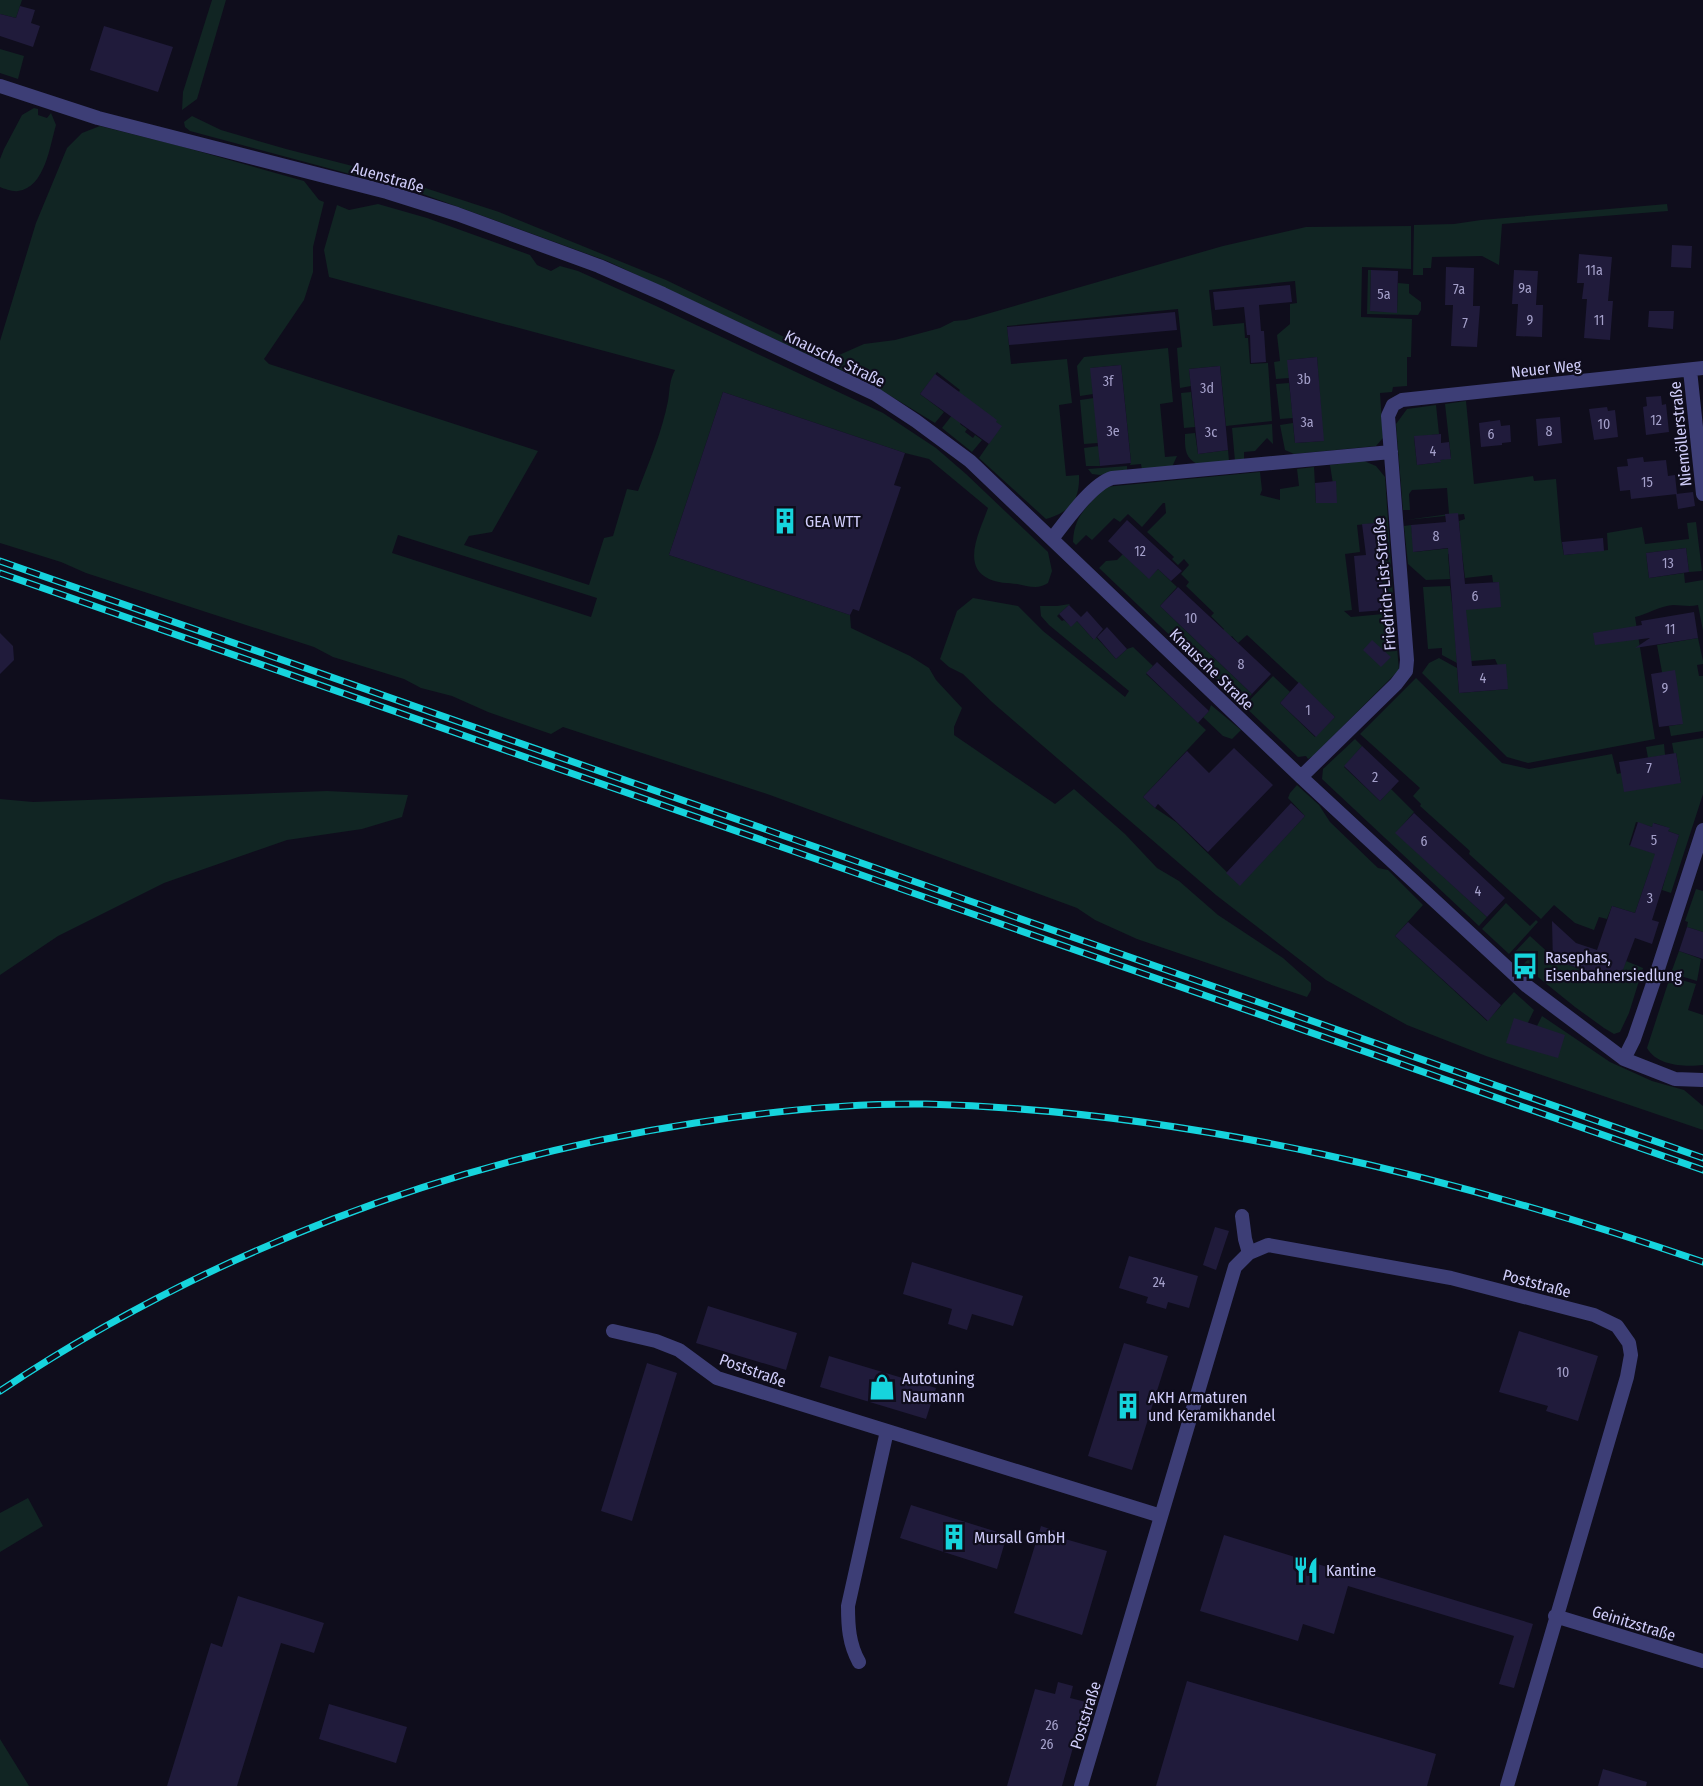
<svg xmlns="http://www.w3.org/2000/svg" width="1703" height="1786" font-family="'Fira Sans Condensed',sans-serif">
  <style>
    .green { fill: #112523; fill-rule: evenodd }
    .building { fill: #201b3b }
    .lines { fill: none; stroke-linecap: round; stroke-linejoin: round }
    .minor { stroke: #3d3e76; stroke-width: 14 }
    .rail-casing { stroke: #16d4dd; stroke-width: 7 }
    .rail { stroke: #0f0d1c; stroke-width: 4.5; stroke-dasharray: 14; stroke-linecap: butt }
    .labels { text-anchor: middle; stroke-width: 4.5; stroke-linejoin: round; paint-order: stroke }
    .number-label { font-size: 14px; fill: #a4a0ca }
    .street-label { font-size: 16px; fill: #d0cdfa; stroke: #0f0d1c }
    .poi-label { font-size: 16px; fill: #d0cdfa; stroke: #0f0d1c; text-anchor: start }
  </style>
  <rect width="100%" height="100%" fill="#0f0d1c"/>
  <!-- green -->
  <path class="green" d="M0,0h22l-6,18 -16,-4z
    M212,0h14l-29,99 -15,11 1,-18z
    M0,49l24,7 -6,23 -18,-6z
    M34,108l4,1v6l9,3 4,-5 5,12c-6,20 -11,63 -38,66 -5,1 -13,-2 -18,-4v-28l4,-10 18,-34z
    M192,116l29,14 65,19 90,23 123,40 167,68 164,79 34,-15 31,-4 45,-12 14,-7 12,-1 257,-74 83,-19 105,-1v43l-49,-2 -1,50 51,2 -1,38h-4v29l-14,1 -1,5 -12,1 3,45 -7,8 -82,8 -9,-4 -5,-25 13,-2 2,20 28,-2 -6,-84 -29,3 1,18 -13,1 -2,-17 6,-1 -3,-26 13,-11v-20l7,-1 -2,-22 -86,9 4,36 31,-3 1,15h3l2,26 18,-1 4,58 -46,5 -6,-60 -31,3 2,17 -11,2 -3,-40 5,-1 -4,-38 -171,17 4,38 56,-5 5,44 -13,2 7,71 13,-1c1,26 -9,37 -33,44l-67,-61 22,-32 -40,-4 -1,2 7,5 -2,3 8,6 2,-3 7,5 -10,12 -30,-24 21,-27 -7,-5 4,-6 -23,-18 -17,22 24,18 -9,11 -64,-39 -264,-123 -190,-69 -227,-61 -5,-4 -1,-5z
    M100,126l80,20 124,35 15,19 5,2 -11,45v25l-9,28 -40,59 5,5 269,87 -46,81 -23,4 -5,9 125,40 15,-47 9,-2 14,-47 11,2c11,-29 24,-59 30,-90 2,-11 1,-20 7,-31l-346,-93 -5,-27 13,-45 12,5 29,-6 49,14 103,37 7,10 14,6 9,-5 18,5 78,35 227,107 53,35 30,26 82,78 4,19 -4,12c-10,7 -20,3 -31,1 -9,-1 -20,-1 -28,-5 -29,-13 -8,-50 -1,-71l-59,-49 -24,-6 -182,-61 -54,163 181,60 1,13 59,28 19,12 7,12 26,28 -8,19v8l101,69 19,-15 51,45 32,34 22,13 39,34 65,43 28,25v7l-4,7 -170,-58 -42,-19 -18,-12 -307,-113 -207,-68 -12,7 -63,-22 -36,-16 -31,-8 -17,-9 -71,-22 -19,-10 -228,-74 -25,-11 -61,-19v-202l36,-118 31,-75 15,-15zM398,535l199,63 -6,19 -199,-64z
    M1667,204l1,7 -166,13 -3,41 -17,-9 -50,1 -1,11h-8v7h-10l1,-50 40,-1 27,-4z
    M1368,270h3l-1,41 27,1 1,-29 11,1v9l12,9v8l-3,5 -51,-1z
    M1168,348l5,54 -13,2 5,53 12,-1 -5,11 -30,3 -1,-6 -11,1 1,-3 -10,-97 -30,3 2,26 -13,2 -3,-30 7,-9z
    M1289,383l4,35 -13,1 -4,-35z
    M1191,392l4,35 -11,1 -3,-35z
    M1094,398l4,45 -14,1 -4,-44z
    M1466,401l8,83 59,-8 1,5 22,-2 5,60 3,16 44,-5 -1,-17 35,-6 3,17 44,-5 -2,-16 9,-1 6,49 -13,1 -3,-24 -40,5 3,25 35,-5 1,10 18,-3v51l-5,-26c-9,2 -16,0 -25,0 -14,1 -25,9 -38,12l20,122 -127,24 -21,-6 -85,-84 7,-10 10,-5 18,10 2,25 49,-4 -13,-30 -24,2 -17,-42 3,44 -15,-8v-7l-14,1 -5,-62 27,-1 3,25 46,-29h-6l-1,-7 -27,3 -3,-25 -14,1 2,25 -24,1 -18,-16 -4,-38 7,-1 3,27 47,-5 -2,-26 6,-2 -1,-5 -58,6 43,-6 -2,-26 -35,2 -3,4 1,16h-7l-7,-86 11,-15 29,-4 3,29 -25,3 3,28 23,-3v-2l11,-2 -6,-54z
    M1272,424l1,20 -6,-6 -12,13 -11,1v7l-9,2 -3,-33z
    M1195,433l3,21 30,-4 1,11 -32,3c-13,-7 -12,-17 -12,-30z
    M1099,446l1,20h-14l-2,-18z
    M1364,461l12,5 9,11 9,132 -9,1 -5,-56 -5,-8 5,-1 -3,-22 -20,2 3,27 -15,2 7,56 -8,1 7,6 43,-4 5,57 -86,86 -5,3 -2,-3 -8,1 -54,-51 29,-30 17,16 -10,11 35,34 20,-20 -88,-82 -9,8 -6,-7 -8,8 -7,-7 7,-8 -13,-13 3,-3 -28,-27 3,-4 -8,-8 8,-9 -5,-6 -6,6 -6,-6 2,-2 -27,-25 19,-19 -1,-10h-2l-21,24 -14,-13 -8,8 -6,-4 -22,22 -6,-5 -10,10 -3,-3c1,-28 15,-35 32,-55l155,-15 2,18 -2,5 20,5v-11l19,-3 -2,-17 17,-2 2,36h20l-6,-38z
    M1127,466v5l-27,4 -8,-1 -4,-5z
    M1123,554l26,24 9,-9 19,18 -17,19 92,88 -10,10 -143,-136 7,-7 11,-1z
    M973,598l45,8 25,25 82,66 4,-6 -80,-66 -8,-9 -1,-10h17l13,-2 -13,12 5,5 2,-1 7,6 6,-5 16,18 3,-2 20,22 11,-10 6,-2 20,19 -7,8 60,56 -63,67 12,11 21,14 64,63 65,-69 -17,-18 2,-5 7,-8 22,20 11,17 48,46 10,2 35,35 -28,31 92,85 27,-29 20,18 -9,19 9,3 8,-16 68,46 42,19 32,9 19,16v24l-217,-74 -79,-31 -81,-45 -110,-85 -224,-193 -29,-28 -14,-7 -9,-8 17,-48z
    M1698,638l5,23v3l-6,1 2,11h4v55l-32,5 -2,-10 13,-2 -20,-52 -5,-27z
    M1416,678l86,85 27,6 83,-15 5,20 4,-1 60,10 -5,-30 -2,1 -2,-11 31,-5v56l-32,99 -9,-3 5,-18 -16,-6 -16,47 -23,-7 -5,13 -8,-2 -5,13 -19,-7 -21,-18 -13,14 -72,-65 1,-3 -50,-45 1,-2 -8,-8 7,-8 -60,-54zM1636,822l16,5 2,-4 15,5 -1,3 11,4 -8,24 -42,-14z
    M1211,705l30,25 -9,9 -9,-3 -20,-19 6,-6z
    M1355,739l7,7 -18,21 36,34 11,-12 23,23 -18,21 91,84 -8,9 -157,-147 1,-10z
    M1664,744l1,11 -17,3 -2,-11z
    M327,791l81,4 -6,22 -40,12 -75,11 -123,43 -106,53 -58,39v-176l33,3z
    M1696,889l7,2v41l-16,-5 1,-5 -3,-1z
    M1506,903l24,23 6,-6 2,2 -29,32 -27,-25z
    M1530,936l23,21 3,6 5,-1 56,21 9,-22 17,7 -14,45 -9,19 -6,2 -10,-6 -29,-21 -52,-42 6,-7 -9,-7 -6,7 -3,-2z
    M1679,951l22,8 -4,22 -26,-8z
    M1670,977l26,7 -8,26 15,5v50c-18,2 -46,1 -56,-17z
    M28,1498l15,28 -43,26v-39z
    M0,1739l29,47h-29z"/>
  <!-- building -->
  <path class="building" d="M20,6l15,4 -4,13 9,3 -7,21 -33,-11v-22l16,4z
    M104,26l69,21 -15,45 -68,-22z
    M1672,245l20,1 -1,22 -20,-1z
    M1579,254l33,3 -4,44h5l-3,39 -26,-2 3,-39h-5l2,-16h-7z
    M1446,267l28,1 -1,38h7l-3,41 -26,-1 2,-41h-8z
    M1371,270l27,1 -1,42 -27,-2z
    M1514,270l24,1 -2,34h7l-1,32 -26,-1 2,-32h-6z
    M1290,285l2,17 -33,3 2,26h3l2,31 -15,1 -1,-28h-3l-3,-28 -29,3 -2,-18z
    M1649,311h25l-1,18 -25,-2z
    M1175,312l2,18 -168,15 -2,-18z
    M1317,357l7,84 -29,2 -8,-83z
    M1121,365l10,98 -31,3 -10,-98z
    M1220,366l8,84 -30,4 -9,-85z
    M935,374l62,46 -1,2 6,4 -13,18 -69,-50z
    M723,392l182,61 -11,32 7,2 -42,124 -6,-2 -3,6 -181,-60z
    M1661,396l1,9 4,-1 3,28 -23,3 -3,-28 4,-1 -1,-9z
    M1607,407l1,4 7,-1 3,27 -24,3 -5,-31z
    M1560,417l2,26 -24,3 -2,-27z
    M1500,420l1,6 9,-1 1,17 -9,1v2l-21,2 -2,-24z
    M1441,434v9l8,-1 2,17 -11,1 1,2 -24,3 -3,-29z
    M1643,457l1,5 22,-2 2,16 7,-1 2,19 -46,5 -1,-9 -10,1 -3,-24 11,-1 -1,-7z
    M1336,481l1,22h-21l-1,-20z
    M1693,492l2,14 -17,3 -2,-15z
    M1458,513l7,71 34,-2 2,25 -35,3 6,56 34,-2 2,25 -49,4 -11,-145 -35,4 -2,-27 35,-3 -1,-8z
    M1127,520l55,51 -11,10 -13,-12 -9,10 -41,-38z
    M1377,523l8,87 -26,2 -5,-56 12,-1 -4,-31z
    M1603,538l1,13 -40,4 -2,-13z
    M1686,548l3,24 -40,6 -3,-25z
    M1178,587l93,87 -19,20 -92,-88z
    M1069,605l12,12 -10,10 -12,-13z
    M1087,611l16,18 -9,11 -17,-19z
    M1694,612l4,26 -63,10 15,-10 -55,7 -2,-12 49,-8 -1,-4z
    M1107,627l20,22 -11,10 -19,-22z
    M0,633l13,13 1,14 -14,14z
    M1372,640l19,17 -10,10 -18,-17z
    M1157,662l52,49 -11,12 -52,-50z
    M1675,670l8,54 -24,3 -8,-53z
    M1299,682l36,35 -19,20 -36,-34z
    M1362,746l37,35 -19,20 -36,-35z
    M1234,748l39,37 -65,67 -50,-48 -3,4 -12,-11 44,-46 22,22z
    M1676,753l5,30 -57,9 -5,-30z
    M1291,803l14,13 -65,70 -14,-13z
    M1414,813l91,85 -18,19 -92,-84z
    M1638,822l14,5 1,-4 17,5 -2,3 11,4 -27,85 7,2 -7,22 -17,-6 -17,45 -57,-21 -8,2 -1,-43 24,22 21,7 15,-44 23,7 20,-59 -25,-8z
    M1408,922l93,83 -13,16 -93,-85z
    M1687,927l16,5v27l-24,-8z
    M1514,1018l51,17 -7,23 -52,-15z
    M1215,1227l14,4 -13,39 -13,-5z
    M1129,1256l69,20 -9,32 -21,-6 -2,7 -20,-6 2,-6 -29,-9z
    M912,1262l111,34 -10,30 -41,-12 -5,16 -19,-6 4,-15 -49,-15z
    M708,1306l89,27 -11,37 -90,-27z
    M1519,1331l79,25 -20,65 -32,-10 2,-5 -49,-14z
    M1124,1343l44,13 -36,114 -44,-14z
    M829,1356l107,32 -10,31 -106,-32z
    M647,1363l30,10 -45,148 -31,-10z
    M911,1505l96,30 -10,34 -97,-31z
    M1041,1526l18,6 -1,5 49,14 -25,84 -68,-22z
    M1224,1535l113,35 2,-5 194,59 -19,64 -15,-4 15,-48 -166,-50 -14,48 -31,-10 -5,17 -98,-30z
    M238,1596l86,27 -10,30 -33,-10 -44,143h-70l44,-143 11,4z
    M1187,1681l249,73 -9,32h-271z
    M1058,1682l15,4 -3,12 16,4 -24,84h-55l28,-97 20,5z
    M329,1704l78,23 -11,36 -77,-24z
    M1603,1769l44,13 -1,4h-48z"/>
  <g class="lines">
    <!-- minor -->
    <path class="minor" d="M0,86l98,32 289,74 70,22 142,52 64,28 212,100 41,27 54,40 331,316 226,209 97,73 51,20 28,1
      M1690,370l13,124
      M1052,539c14,-18 40,-55 60,-61l279,-26
      M1301,777l95,-93 10,-13 1,-11 -19,-244 5,-11 9,-5 301,-32
      M1624,1059l10,-20 24,-70 45,-139
      M1242,1216l3,23 4,14
      M613,1331l43,10 23,9 38,28 444,138
      M1555,1616l148,45
      M859,1662c-10,-18 -11,-36 -11,-56l39,-175
      M1081,1786l154,-519 14,-14 19,-8 183,33 143,37 23,11 12,17 2,12 -4,22 -120,409"/>
    <!-- rail casing -->
    <g class="rail-casing">
      <path id="rail" d="M0,561l1703,597
        M0,573l1703,597
        M0,1391c209,-139 447,-230 695,-268 76,-12 154,-20 231,-19 264,7 528,73 777,158"/>
    </g>
    <!-- rail -->
    <use href="#rail" class="rail"/>
  </g>
  <!-- icons -->
  <defs>
    <g id="building-bare" transform="scale(2.07)"><path d="M-4-6H4V6H1V3H-1V6H-4ZM-2.5-4.3h1.7v1.8h-1.7ZM.8-4.3h1.7v1.8H.8ZM-2.5-1h1.7V.8h-1.7ZM.8-1h1.7V.8H.8Z" fill="#16d4dd" stroke="#0f0d1c" stroke-width="2.5" paint-order="stroke"/></g>
    <g id="bus-bare" transform="scale(2.07)"><path d="M-5-6H5V4H4V6H2V4H-2V6H-4V4H-5ZM-3.5-4V0h7V-4ZM-3.5 1.2v1.5H-2V1.2ZM2 1.2v1.5H3.5V1.2Z" fill="#16d4dd" stroke="#0f0d1c" stroke-width="2.5" paint-order="stroke"/></g>
    <g id="shop-bare" transform="scale(2.07)"><path d="M-5-2.5h2.3a2.7 3.5 0 0 1 5.4 0H5L5.5 6h-11ZM-1.5-2.5h3a1.5 2.3 0 0 0-3 0Z" fill="#16d4dd" stroke="#0f0d1c" stroke-width="2.5" paint-order="stroke"/></g>
    <g id="restaurant-bare" transform="scale(2.07)"><path d="M-5-6h1v4h1v-4h1v4h1v-4h1v5L-1.5 .5V6h-2V.5L-5-1ZM5-6V6H3V1.5H1.5Q1.5-4 5-6Z" fill="#16d4dd" stroke="#0f0d1c" stroke-width="2.5" paint-order="stroke"/></g>
  </defs>
  <g fill-rule="evenodd">
    <use href="#building-bare" x="785" y="521"/>
    <use href="#bus-bare" x="1525" y="966"/>
    <use href="#shop-bare" x="882" y="1387"/>
    <use href="#building-bare" x="1128" y="1406"/>
    <use href="#building-bare" x="954" y="1537"/>
    <use href="#restaurant-bare" x="1306" y="1570"/>
  </g>
  <g class="labels">
    <!-- number labels -->
    <g class="number-label">
      <text x="1594" y="275">11a</text>
      <text x="1525" y="293">9a</text>
      <text x="1459" y="294">7a</text>
      <text x="1384" y="299">5a</text>
      <text x="1530" y="325">9</text>
      <text x="1599" y="325">11</text>
      <text x="1465" y="328">7</text>
      <text x="1304" y="384">3b</text>
      <text x="1108" y="386">3f</text>
      <text x="1207" y="393">3d</text>
      <text x="1656" y="425">12</text>
      <text x="1307" y="427">3a</text>
      <text x="1604" y="429">10</text>
      <text x="1113" y="436">3e</text>
      <text x="1549" y="436">8</text>
      <text x="1211" y="437">3c</text>
      <text x="1491" y="439">6</text>
      <text x="1433" y="456">4</text>
      <text x="1647" y="487">15</text>
      <text x="1436" y="541">8</text>
      <text x="1140" y="556">12</text>
      <text x="1668" y="568">13</text>
      <text x="1475" y="601">6</text>
      <text x="1191" y="623">10</text>
      <text x="1670" y="634">11</text>
      <text x="1241" y="669">8</text>
      <text x="1483" y="683">4</text>
      <text x="1665" y="693">9</text>
      <text x="1308" y="715">1</text>
      <text x="1649" y="773">7</text>
      <text x="1375" y="782">2</text>
      <text x="1654" y="845">5</text>
      <text x="1424" y="846">6</text>
      <text x="1478" y="896">4</text>
      <text x="1650" y="903">3</text>
      <text x="1159" y="1287">24</text>
      <text x="1563" y="1377">10</text>
      <text x="1052" y="1730">26</text>
      <text x="1047" y="1749">26</text>
    </g>
    <!-- street labels -->
    <g class="street-label">
      <text transform="translate(388 177) rotate(16)" y="6">Auenstraße</text>
      <text transform="translate(835 358) rotate(26)" y="6">Knausche Straße</text>
      <text transform="translate(1546 368) rotate(-6)" y="6">Neuer Weg</text>
      <text transform="translate(1680 434) rotate(-96)" y="6">Niemöllerstraße</text>
      <text transform="translate(1384 584) rotate(-95)" y="6">Friedrich-List-Straße</text>
      <text transform="translate(1212 669) rotate(44)" y="6">Knausche Straße</text>
      <text transform="translate(1537 1283) rotate(15)" y="6">Poststraße</text>
      <text transform="translate(753 1370) rotate(20)" y="6">Poststraße</text>
      <text transform="translate(1634 1623) rotate(17)" y="6">Geinitzstraße</text>
      <text transform="translate(1085 1715) rotate(-73)" y="6">Poststraße</text>
    </g>
    <!-- poi labels -->
    <g class="poi-label">
      <text x="805" y="527">GEA WTT</text>
      <text x="1545" y="963">Rasephas,<tspan x="1545" dy="18">Eisenbahnersiedlung</tspan></text>
      <text x="902" y="1384">Autotuning<tspan x="902" dy="18">Naumann</tspan></text>
      <text x="1148" y="1403">AKH Armaturen<tspan x="1148" dy="18">und Keramikhandel</tspan></text>
      <text x="974" y="1543">Mursall GmbH</text>
      <text x="1326" y="1576">Kantine</text>
    </g>
  </g>
</svg>
